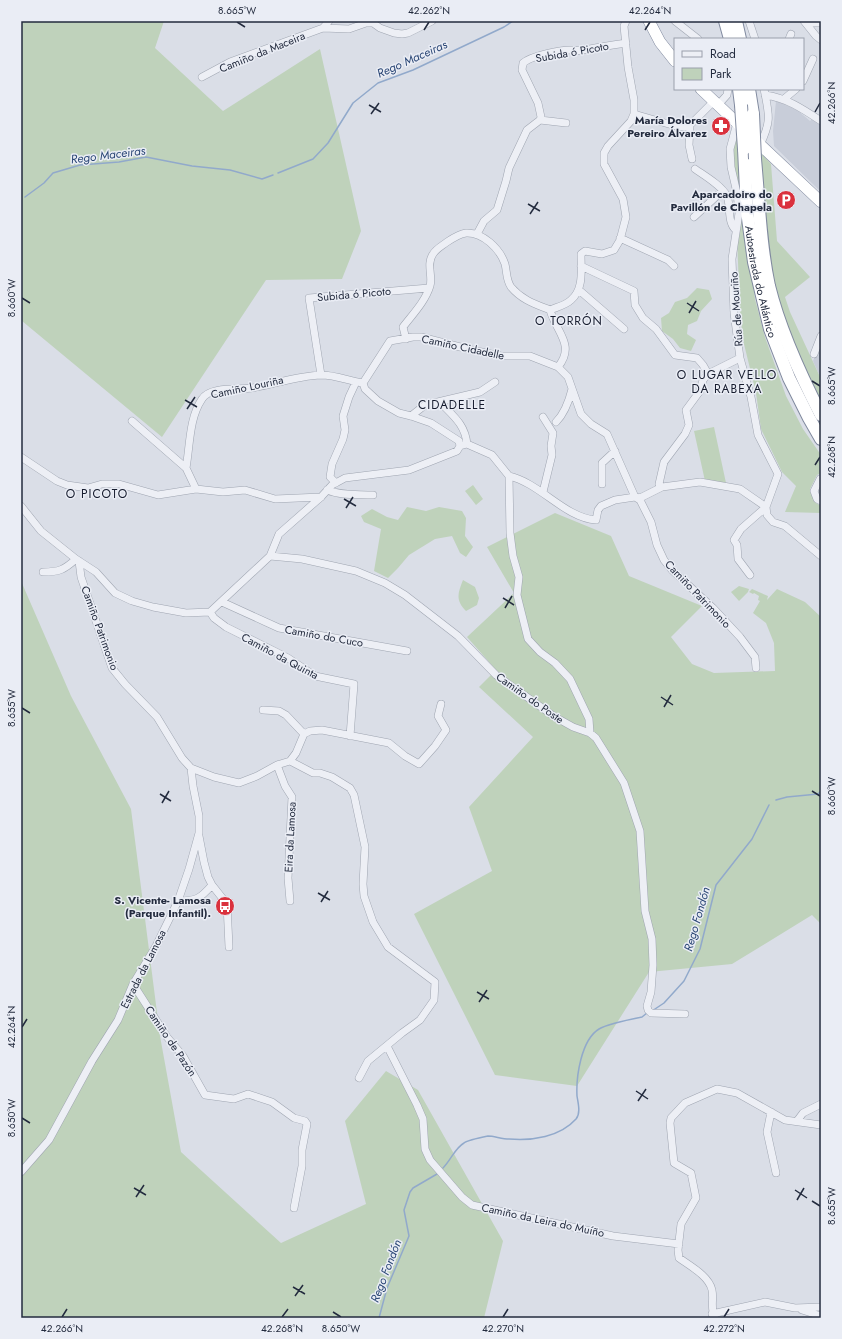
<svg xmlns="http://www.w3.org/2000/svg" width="842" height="1339" font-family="Jost,sans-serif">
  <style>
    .built { fill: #c8cdd9 }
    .green { fill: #bfd2bb }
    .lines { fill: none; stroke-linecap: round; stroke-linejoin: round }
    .stream { stroke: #91a9cb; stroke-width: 1.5 }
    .pedestrian-casing { stroke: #9fa5b1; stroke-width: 6 }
    .minor-casing { stroke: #9fa5b1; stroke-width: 8 }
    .trunk-casing { stroke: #818a9f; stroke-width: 12 }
    .motorway-casing { stroke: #818a9f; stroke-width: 14 }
    .pedestrian { stroke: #edeff5; stroke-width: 5 }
    .minor { stroke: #edeff5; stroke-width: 7 }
    .trunk { stroke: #fff; stroke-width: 11 }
    .motorway { stroke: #fff; stroke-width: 12 }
    .motorway-bridge-casing { stroke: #818a9f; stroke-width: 14; stroke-linecap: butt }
    .motorway-bridge { stroke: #fff; stroke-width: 12 }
    .ticks { fill: none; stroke: #232b3e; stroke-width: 1.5 }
    .labels { text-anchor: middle; stroke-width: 3; stroke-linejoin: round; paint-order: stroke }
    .street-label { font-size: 11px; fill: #232b3e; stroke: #eaedf5 }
    .poi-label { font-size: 11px; font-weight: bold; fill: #232b3e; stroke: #eaedf5; text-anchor: end }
    .water-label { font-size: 12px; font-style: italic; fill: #2a4675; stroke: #eaedf5 }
    .neighbourhood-label { font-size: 12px; letter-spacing: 1px; fill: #161c2e; stroke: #eaedf5 }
    .neatline { fill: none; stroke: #232b3e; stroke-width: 1.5 }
    .ticks-label { font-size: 10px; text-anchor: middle; fill: #232b3e }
  </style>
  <rect width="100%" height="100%" fill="#dadee7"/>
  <!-- built -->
  <path class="built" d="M776,101l20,8 14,12 2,-2 9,7v66l-47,-46 -1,-15z
    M821,340v39l-8,-18z"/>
  <!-- green -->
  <path class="green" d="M21,21h143l-9,27 68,63 97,-62 41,182 -19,48 -76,1 -104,157 -140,-116h-1z
    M738,134l10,113 7,52 10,38 21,59 17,33 18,26v18l-4,2 -7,14 6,14 5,3v7l-36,-1 11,-26 -14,-14 -21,-43 -5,-36 -13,-53 -3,-29 -6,-145 -1,-21z
    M761,153l10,11 6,77 33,36 -25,20 5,15 31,67v26l-11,-22 -31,-77 -7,-29 -12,-81z
    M697,288l12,2 3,9 -11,12 -4,10 -9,4 -1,9 9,6 -5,11 -11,-3 -7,-9 -11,-8 -1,-13 8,-5 6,-11 12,-4z
    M714,427l12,56 -21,-2 -11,-50z
    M473,485l10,14 -7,6 -11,-14z
    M407,507l19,4 13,-4 23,4 4,7 -1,18 8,11 -7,10 -6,-4 -8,-17 -17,3 -26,16 -11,13 -10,10 -14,-7 7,-42 -17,-7 -3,-6 11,-7 15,8 11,3z
    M555,513l56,23 18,40 73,30 -31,31 21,27 22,9 61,-2 -1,-28 -8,-20 -13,-10 7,-12 -2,-1 1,-4 -5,-3 -1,1 -4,-2 3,-3 16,7 -1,4 10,-11 28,13 16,15v307l-9,-9 -80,49 -83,8 -72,114 -82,-11 -81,-161 78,-43 -23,-64 64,-70 -54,-50 17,-17 -29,-33 47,-44 -27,-46z
    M463,580l12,7 4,11 -2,7 -11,6c-11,-11 -8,-18 -3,-31z
    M21,581l50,115 60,113 29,227 21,116 100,91 85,-39 -21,-83 41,-50 32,19 85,151 -19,77h-463z
    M739,586l10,3 -1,3 -9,9 -8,-9z"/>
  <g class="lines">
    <!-- stream -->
    <path class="stream" d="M278,173l35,-14 15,-16 25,-40 25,-20 35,-13 91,-43 9,-6
      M25,197l19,-14 9,-10 27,-8 39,-3 27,-5 46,9 38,4 32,9 11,-4
      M776,800l11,-3 31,-3 3,-3
      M652,1011l12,-8 20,-22 16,-32 16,-64 36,-46 17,-34
      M443,1168c8,-8 12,-20 21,-25 4,-3 19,-6 24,-7 6,0 14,3 21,3 23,2 51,-2 67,-20 5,-6 2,-16 1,-23 -1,-19 4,-56 22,-67 8,-5 33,-10 43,-12l5,-4
      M379,1318l8,-30 22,-52 -5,-26 6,-18 3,-4 24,-14"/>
    <!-- pedestrian casing -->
    <g class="pedestrian-casing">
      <path id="pedestrian" d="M807,24h14"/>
    </g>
    <!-- minor casing -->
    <g class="minor-casing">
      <path id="minor" d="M675,21l23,18
        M749,21l6,18
        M804,21l12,15 5,4
        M323,28l6,-7
        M789,39l2,-5
        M202,77l28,-15 93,-34 26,1 17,-6h7l7,5 14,5 8,1 6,-1 24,-12
        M803,81l10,-22
        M765,95c22,3 38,14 56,26
        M784,99l12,-10
        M718,105l9,-10 1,-6
        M634,114l45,13 11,-2
        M540,120l26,3
        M737,123l-7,26 1,18 6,26 2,20 -7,46 2,54 6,45 11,39 7,38 20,39 -12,33 1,8 6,7 12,4 36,30
        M760,145c12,-25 9,-30 4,-56
        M692,159l-3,-14 1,-20 24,-24
        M695,169c10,7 26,16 32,27 4,10 0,27 9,34
        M694,217l28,-26
        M477,234l7,-13 13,-11 9,-29 3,-13 18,-38 13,-10 1,-3 -3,-14 -16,-33 1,-7c8,-7 36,-13 48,-13 4,0 8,1 12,0 14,-2 28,-5 43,-7
        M620,238l48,22 6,6
        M581,266l53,25 1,14 8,13 13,11 19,26 22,3 6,7 5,9
        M579,290l45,39
        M406,339l-3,-12c9,-12 22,-25 27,-41 3,-10 -4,-22 3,-32 4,-6 9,-8 14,-12 6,-4 12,-8 19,-9 17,-1 34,16 39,31 2,8 1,16 6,23 11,13 24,17 39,23
        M814,354l7,-18
        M558,367l10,10 13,37 10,10 16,10 28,63 5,3 11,22 6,23 7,15 8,10 41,38 27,29 15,20 1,11
        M321,375l-12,-77 120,-10
        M440,402c13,14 25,22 27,42
        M411,416l14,-11 55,-13 15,-10
        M132,421l54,47 10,21
        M556,422c9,-9 13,-21 16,-33
        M460,446l7,-2 25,11 17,21
        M21,457l36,24 10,4 21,3 14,-4h17l39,11 38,-6 27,3 22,-2 30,9 46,-2
        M186,468c4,-22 3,-50 16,-69 8,-13 37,-9 50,-11 23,-4 45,-12 69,-13 15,0 28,6 42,8
        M509,476c31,7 56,42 87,44l2,-10 3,-4 14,-6 20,-3 5,1 22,-11 38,-5 40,7 26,18 -25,22 -7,11 3,5 1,14 12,16
        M509,476l1,57 3,23 6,21 -2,18 11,44 12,13 15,11 15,16 19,40 1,14
        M820,479l-6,12 3,8 4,2
        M336,483l-6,-6 2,-13 11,-25 2,-9 -2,-14 6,-19 7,-15
        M602,484v-21l13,-12
        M659,484l5,-22 21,-28 4,-9 -3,-15 14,-19 3,-11 5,-6 32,-16
        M327,490c14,6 31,4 46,5
        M543,492l9,-37 -1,-9 2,-13 -10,-16
        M21,506l20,25 35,28 20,13 19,21 17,8 21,6 33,6 24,-1 60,-56 9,-22 42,-37 11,-12 13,-7 64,-8 48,-19 3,-5 -1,-5 -28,-18 -20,-7 -12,-3 -21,-12 -13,-12 -2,-6 27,-42 23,-4h8l51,13 29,6h29l28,11c18,-22 -2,-35 -8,-57 7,-3 16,-5 21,-10 13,-11 10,-30 10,-46l4,-3 17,3 12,-4 6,-10 6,-23 -3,-18 -19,-35v-11l4,-7 23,-25 3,-7v-14l-6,-33 -4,-41 2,-5
        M270,556l32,3 54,12 29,12 20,12 53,41 38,39 59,42 18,10 17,6 6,5 28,45 16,48 5,80 7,28 1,26 -2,27 -4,14 1,4 3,3 34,1
        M79,561l2,16 31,91 13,16 32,33 25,41 9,10 23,9 25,6 18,-7 20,-11
        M43,572c16,0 21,-2 33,-13
        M222,602l57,26 128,23
        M210,612l4,6 12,9 62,31 27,18 39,8 -4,52
        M263,710l16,1 7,4 18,19 -8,19 -6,8
        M304,734l6,-3 12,-1 67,13 16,13 14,8 16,-18 11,-16 -8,-14 3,-12
        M199,836l5,26 4,15 4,8 15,19 2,43
        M178,901c18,0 22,-2 34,-16
        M290,901l-2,-23 4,-81 -7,-11 -8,-21 13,-4 23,12h7l12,4 18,11 4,7 11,52 -2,37 1,12 9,26 15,25 47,35 -1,18 -14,20 -18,13 -34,28 -9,17
        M133,984l34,53 16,19 22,39 29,4 14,-5 24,8 22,16 11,3 2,3 -5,26v16l-8,42
        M387,1046l30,59 6,14 2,30 5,11 32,37 10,8 141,31 66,8
        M771,1112l-4,20 9,41
        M797,1121l6,-8 18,-9
        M21,1172l28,-32 43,-79 26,-41 15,-36 23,-38 22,-45 11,-32 10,-36v-17l-6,-30 -2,-18
        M802,1310l19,6
        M712,1314l53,-12 30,6 26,-1
        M715,1318c-5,-8 -1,-19 -3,-28 -3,-14 -22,-24 -33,-32l-1,-8 3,-26 15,-26 -5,-25 -17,-10 -4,-40 1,-5 14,-15 32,-14 20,4 48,27 36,5"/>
    </g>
    <!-- trunk casing -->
    <g class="trunk-casing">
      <path id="trunk" d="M649,21l11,21 15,19
        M701,89l120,113"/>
    </g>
    <!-- motorway casing -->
    <g class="motorway-casing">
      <g id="motorway">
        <path d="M725,21l5,18"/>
        <path d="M736,21l4,18"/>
        <path d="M739,89l2,16"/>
        <path d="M749,89l4,25"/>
        <path id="s1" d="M744,149l3,62 7,51 16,67 19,49 20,40 12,21"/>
        <path d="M755,159c4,42 5,85 14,127 11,45 31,88 52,129"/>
      </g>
    </g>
    <!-- pedestrian -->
    <use href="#pedestrian" class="pedestrian"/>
    <!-- minor -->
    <use href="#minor" class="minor"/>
    <!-- trunk -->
    <use href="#trunk" class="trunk"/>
    <!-- motorway -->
    <use href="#motorway" class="motorway"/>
    <!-- motorway-bridge casing -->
    <g class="motorway-bridge-casing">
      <path id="motorway-bridge" d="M741,105l3,44
        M753,114l2,45"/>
    </g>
    <!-- motorway-bridge -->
    <use href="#motorway-bridge" class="motorway-bridge"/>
  </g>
  <!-- ticks -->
  <path class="ticks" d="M237,22l8,5M424,30l5,-8M645,30l5,-8M369,105l12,7M815,112l5,-9M371,114l8,-11M528,204l12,7M530,214l8,-12M22,298l8,5M687,303l12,8M689,313l7,-12M812,381l8,5M185,400l12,7M187,409l8,-12M815,465l5,-8M344,499l12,7M346,508l7,-11M503,598l11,7M505,608l7,-12M661,697l12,8M664,707l7,-12M22,708l8,5M812,791l8,5M160,794l11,7M162,803l7,-12M318,893l12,7M321,902l7,-11M477,992l12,7M479,1002l8,-12M22,1027l5,-8M636,1091l12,8M638,1101l8,-12M22,1118l8,5M134,1188l12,7M795,1190l12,8M136,1197l8,-12M797,1200l7,-12M812,1201l8,5M293,1287l12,7M295,1296l8,-11M333,1312l8,5M62,1317l5,-8M282,1317l6,-8M503,1317l5,-8M724,1317l5,-8"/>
  <!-- icons -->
  <defs>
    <g id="pharmacy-disc" transform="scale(1)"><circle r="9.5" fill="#da313d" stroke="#eaedf5"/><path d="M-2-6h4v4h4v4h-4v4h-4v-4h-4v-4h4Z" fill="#fff"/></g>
    <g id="parking-disc" transform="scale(1)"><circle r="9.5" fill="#da313d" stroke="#eaedf5"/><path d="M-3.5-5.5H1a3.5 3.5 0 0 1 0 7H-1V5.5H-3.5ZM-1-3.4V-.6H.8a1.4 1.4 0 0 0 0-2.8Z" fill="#fff"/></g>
    <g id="bus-disc" transform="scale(1)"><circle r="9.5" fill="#da313d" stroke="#eaedf5"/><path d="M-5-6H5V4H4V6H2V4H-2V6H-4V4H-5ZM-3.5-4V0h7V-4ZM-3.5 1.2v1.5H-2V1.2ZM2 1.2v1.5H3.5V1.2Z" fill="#fff"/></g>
  </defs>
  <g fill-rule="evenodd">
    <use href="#pharmacy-disc" x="721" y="126"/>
    <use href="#parking-disc" x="786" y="200"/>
    <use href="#bus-disc" x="225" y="906"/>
  </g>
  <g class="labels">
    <!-- street labels -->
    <g class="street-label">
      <text transform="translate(262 52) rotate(-22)" y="4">Camiño da Maceira</text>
      <text transform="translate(572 52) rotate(-10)" y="4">Subida ó Picoto</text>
      <text dy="4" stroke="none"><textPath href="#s1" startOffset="134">Autoestrada do Atlántico</textPath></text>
      <text transform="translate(354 294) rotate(-5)" y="4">Subida ó Picoto</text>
      <text transform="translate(736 309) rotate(-94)" y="4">Rúa de Mouriño</text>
      <text transform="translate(463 347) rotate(12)" y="4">Camiño Cidadelle</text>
      <text transform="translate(247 387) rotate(-12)" y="4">Camiño Louriña</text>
      <text transform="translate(698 594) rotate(46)" y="4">Camiño Patrimonio</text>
      <text transform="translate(100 628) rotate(70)" y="4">Camiño Patrimonio</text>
      <text transform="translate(324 636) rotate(10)" y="4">Camiño do Cuco</text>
      <text transform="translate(280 656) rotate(28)" y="4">Camiño da Quinta</text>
      <text transform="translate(530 698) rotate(35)" y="4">Camiño do Poste</text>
      <text transform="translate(290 837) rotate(-87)" y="4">Eira da Lamosa</text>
      <text transform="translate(143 969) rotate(-63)" y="4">Estrada da Lamosa</text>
      <text transform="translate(171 1041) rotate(56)" y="4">Camiño de Pazón</text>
      <text transform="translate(543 1220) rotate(12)" y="4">Camiño da Leira do Muíño</text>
    </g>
    <!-- poi labels -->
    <g class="poi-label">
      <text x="707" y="124">María Dolores<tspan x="707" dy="13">Pereiro Álvarez</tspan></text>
      <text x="772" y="198">Aparcadoiro do<tspan x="772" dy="13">Pavillón de Chapela</tspan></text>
      <text x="211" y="904">S. Vicente- Lamosa<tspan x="211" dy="13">(Parque Infantil).</tspan></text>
    </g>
    <!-- water labels -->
    <g class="water-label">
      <text transform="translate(412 59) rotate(-24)" y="4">Rego Maceiras</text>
      <text transform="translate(108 155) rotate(-7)" y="4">Rego Maceiras</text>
      <text transform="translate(697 919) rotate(-74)" y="4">Rego Fondón</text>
      <text transform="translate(386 1271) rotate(-69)" y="4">Rego Fondón</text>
    </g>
    <!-- neighbourhood labels -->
    <g class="neighbourhood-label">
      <text x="569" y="325">O TORRÓN</text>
      <text x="727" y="379">O LUGAR VELLO<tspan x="727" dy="14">DA RABEXA</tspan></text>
      <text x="452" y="409">CIDADELLE</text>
      <text x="97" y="498">O PICOTO</text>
    </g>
  </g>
  <!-- border -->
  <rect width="842" height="1339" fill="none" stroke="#eaedf5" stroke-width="44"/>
  <!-- legend -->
  <rect x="674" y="38" width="130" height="52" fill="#eaedf5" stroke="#9a9fac"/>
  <rect x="682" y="51" width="20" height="6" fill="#edeff5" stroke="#9a9fac"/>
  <text x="710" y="58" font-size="12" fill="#232b3e">Road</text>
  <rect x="682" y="68" width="20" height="12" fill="#bfd2bb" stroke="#9a9fac"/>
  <text x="710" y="78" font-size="12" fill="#232b3e">Park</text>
  <rect x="22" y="22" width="798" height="1295" class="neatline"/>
  <g class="ticks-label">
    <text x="237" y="14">8.665°W</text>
    <text x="429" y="14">42.262°N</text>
    <text x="650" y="14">42.264°N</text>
    <text transform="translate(831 103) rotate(-90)" y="4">42.266°N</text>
    <text transform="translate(11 298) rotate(-90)" y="4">8.660°W</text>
    <text transform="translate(831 386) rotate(-90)" y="4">8.665°W</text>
    <text transform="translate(831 457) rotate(-90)" y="4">42.268°N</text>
    <text transform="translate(11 708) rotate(-90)" y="4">8.655°W</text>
    <text transform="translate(831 796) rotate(-90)" y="4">8.660°W</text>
    <text transform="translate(11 1027) rotate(-90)" y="4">42.264°N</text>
    <text transform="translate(11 1118) rotate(-90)" y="4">8.650°W</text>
    <text transform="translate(831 1206) rotate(-90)" y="4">8.655°W</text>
    <text x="62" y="1332">42.266°N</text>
    <text x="282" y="1332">42.268°N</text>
    <text x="341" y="1332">8.650°W</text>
    <text x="503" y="1332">42.270°N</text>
    <text x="724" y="1332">42.272°N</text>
  </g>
</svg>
